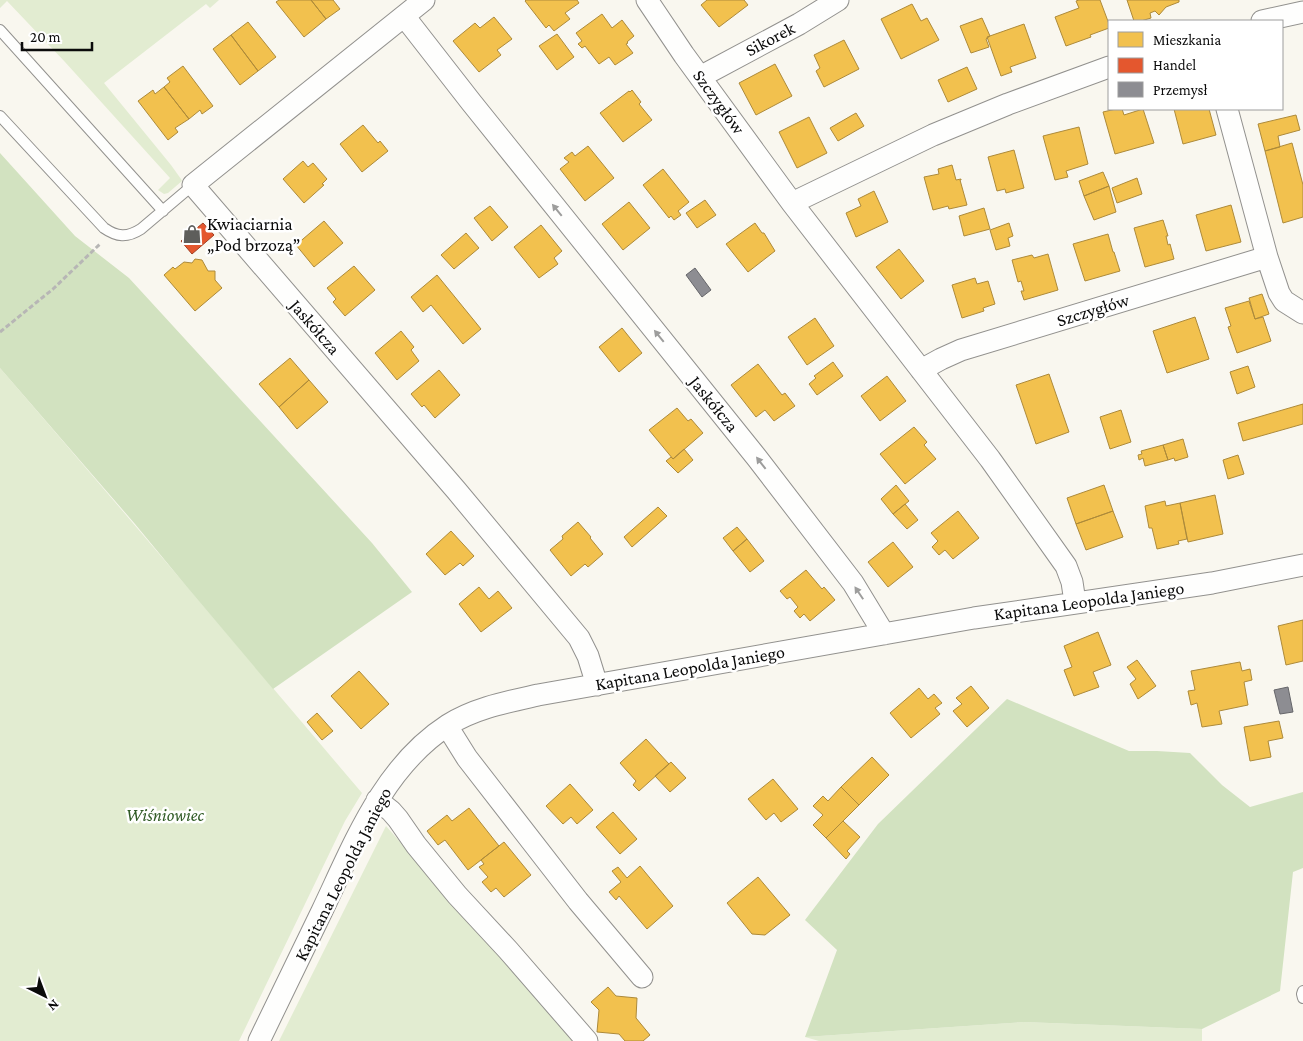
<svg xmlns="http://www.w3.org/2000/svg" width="1303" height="1041" font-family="'Crimson Pro',serif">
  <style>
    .green { fill: #e2ecd1 }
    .forest { fill: #d2e2c0 }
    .homes { fill: #f2c14e; stroke: #ad8a3a }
    .shops { fill: #e4572e; stroke: #a34024 }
    .industry { fill: #8d8d92; stroke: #66666a }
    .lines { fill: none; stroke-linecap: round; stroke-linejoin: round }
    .service-casing { stroke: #92918e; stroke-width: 12 }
    .minor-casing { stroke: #92918e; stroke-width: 23 }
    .path { stroke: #b7b6b5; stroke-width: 3; stroke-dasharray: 5 2.5; stroke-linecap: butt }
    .service { stroke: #fefefd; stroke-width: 10 }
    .minor { stroke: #fefefd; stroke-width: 21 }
    .oneway { fill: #9d9d9c }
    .labels { text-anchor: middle; stroke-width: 5; stroke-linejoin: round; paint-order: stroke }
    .street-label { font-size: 18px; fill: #0b0b0b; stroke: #fff }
    .poi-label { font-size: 18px; fill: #0b0b0b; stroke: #fff; text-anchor: start }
    .park-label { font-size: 18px; font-style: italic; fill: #2f5a24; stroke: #fff }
  </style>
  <rect width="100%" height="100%" fill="#f9f7ef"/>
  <!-- green -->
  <path class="green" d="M0,0h219l-9,8 -4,-4 -102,79 67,82 10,14 1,2 -14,12 -4,1 -6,-4 12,-12 -105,-116 -58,-61 -7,7z
    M0,368c122,141 241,283 362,425l-17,28 -106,220h-239z
    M386,826l190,215h-297z
    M1024,1022l178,7v12h-383l-14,-4z"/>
  <!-- forest -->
  <path class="forest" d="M0,153l75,83 54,42 243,265 40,49 -139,97 -86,-102 -52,-63 -135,-156z
    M1007,699l122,52h28l33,2 32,32 28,22 53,-15v76l-10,4 -13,119 -78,38 -178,-7 -219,15 32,-87 -32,-30 73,-96z"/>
  <!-- homes -->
  <path class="homes" d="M279,0h32l15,19 -22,18 -28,-35z
    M311,0h22l7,9 -14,10z
    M526,0h51l2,3 -14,10 5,6 -16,12 -5,-6 -3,3 -21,-27z
    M707,0h37l4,5 -29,22 -18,-22z
    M1079,0h21l9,24v4l-19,7 1,2 -25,9 -11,-29 24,-9 -3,-7z
    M1127,0h52v2l-13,5 -7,8 -4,-4 -5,2 1,5 -10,3h-7z
    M912,4l9,17 6,-3 12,22 -38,19 -20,-40z
    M602,14l10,14 10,-8 12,16 -7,6 1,1 -2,1 7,9 -18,12 -6,-8 -10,7 -14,-18 -3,2 -4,-4 4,-3 -6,-8z
    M494,17l18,22 -15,11 4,5 -22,17 -26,-31 22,-18 5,5z
    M982,18l8,18 -4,3 3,8 -18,6 -11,-27z
    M248,22l28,35 -18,14 -27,-36z
    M1024,24l12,34 -26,9 2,5 -11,4 -14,-39z
    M557,34l17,23 -17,13 -18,-24z
    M231,35l27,36 -18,14 -27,-36z
    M844,40l15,29 -35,18 -8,-16 4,-3 -6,-13z
    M775,64l17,32 -36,19 -17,-32z
    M183,66l30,40 -11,8 -2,-4 -11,9 -25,-32 6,-5 -3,-4z
    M967,67l10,22 -29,13 -10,-22z
    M164,87l25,32 -14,9 3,4 -10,8 -30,-39 15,-11 2,4z
    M632,90l9,12 -2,2 13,16 -29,22 -23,-29 29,-22 1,1z
    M1116,109h6l2,6 19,-6 11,34 -39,11 -12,-42z
    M1174,109h35l7,26 -33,9z
    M856,113l8,13 -26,15 -8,-13z
    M1296,115l4,15 -22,6 2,11 -15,4 -7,-27z
    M809,117l18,36 -30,15 -18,-36z
    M363,125l15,18 2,-2 8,10 -26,21 -22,-28z
    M1079,127l9,37 -22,7 2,6 -13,3 -12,-44z
    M1292,143l11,42v32l-20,6 -18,-72z
    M588,146l26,32 -29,23 -25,-32 9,-7 -5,-4 8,-6 3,4z
    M1014,150l10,38 -18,5 -1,-4 -8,2 -9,-34z
    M303,161l5,6 5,-4 14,16 -5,5 2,1 -20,18 -21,-24z
    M952,165l4,15 5,-1v1h-1l7,25 -18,4 -1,-3 -15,4 -9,-33 15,-3 -1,-5z
    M663,169l26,33 -11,9 3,4 -7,5 -3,-4 -2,2 -26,-33z
    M1103,172l6,14 -25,10 -5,-15z
    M1137,178l5,16 -25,9 -5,-15z
    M1109,186l7,26 -22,8 -10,-24z
    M874,191l14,31 -32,15 -10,-24 15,-7 -3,-7z
    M705,200l11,15 -19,13 -11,-15z
    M629,202l21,26 -27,22 -21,-26z
    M1231,205l10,37 -35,9 -10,-36z
    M490,206l18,21 -16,14 -18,-23z
    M984,208l6,21 -26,7 -5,-20z
    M1163,220l5,16h-2l2,9 2,-1 4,15 -29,8 -11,-39z
    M324,221l19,22 -29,24 -18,-22z
    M755,223l7,10h2l11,18 -27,21 -22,-28z
    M1009,223l4,13 -5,2 2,8 -14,4 -6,-20z
    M541,225l21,26 -8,7 4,6 -19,14 -25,-31z
    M466,233l13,15 -25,21 -13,-14z
    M1108,234l5,18h1l6,19 -35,10 -12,-37z
    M899,249l25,32 -23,18 -25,-32z
    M1048,254l10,36 -34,10 -3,-9h3l-3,-10 -3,1 -6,-22 20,-5 2,3z
    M195,259l7,1 6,11h7v9l7,8 -27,23 -31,-36 9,-8 2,2 9,-7 8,1z
    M354,266l21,24 -30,26 -12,-14 3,-3 -9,-11z
    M437,275l44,54 -18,15 -32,-39 -8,7 -12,-15z
    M975,278l2,6 11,-3 7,23 -12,4 1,3 -22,7 -10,-33z
    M1262,294l7,20 -14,5 -6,-21z
    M1249,301l6,18 8,-2 8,24 -34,12 -9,-26 3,-1 -6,-18z
    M1195,317l14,42 -42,14 -14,-42z
    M815,318l19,28 -27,19 -19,-28z
    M622,328l20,25 -23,19 -20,-25z
    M401,331l13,16 -3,3 8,11 -22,19 -22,-27z
    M290,358l19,22 -30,27 -20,-23z
    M833,362l10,14 -26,19 -8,-11 7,-6 -2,-2z
    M758,364l24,31 3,-2 10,13 -21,15 -9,-11 -9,7 -25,-32z
    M1248,366l7,21 -18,7 -7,-22z
    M439,370l21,25 -25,23 -11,-13 -2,2 -11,-13z
    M1049,374l20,58 -33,12 -20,-59z
    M887,376l19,25 -26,20 -19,-25z
    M309,380l19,22 -31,27 -18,-22z
    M1303,404v20l-60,17 -5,-18z
    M677,408l11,13 3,-2 12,14 -30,26 -24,-29z
    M1121,410l10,32 -21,7 -10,-32z
    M914,427l13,15 -3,3 12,14 -31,25 -25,-30z
    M1183,439l5,18 -13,4 -1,-3 -6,2 -5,-15z
    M1163,445l5,15 -23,6 -2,-8 -4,2 -1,-5 4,-1 -1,-3z
    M684,449l9,11 -15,13 -12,-12 5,-4 2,2z
    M1238,455l6,19 -16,5 -5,-19z
    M896,485l13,16 -16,13 -12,-15z
    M1104,485l9,26 -37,13 -9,-26z
    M1215,495l8,39 -35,8 -8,-39z
    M1165,501l1,5 14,-3 7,36 -9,2 1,3 -22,5 -5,-21h-3l-4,-22z
    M905,504l13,16 -11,9 -14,-15z
    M658,507l9,9 -35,31 -8,-10z
    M958,511l21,27 -26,21 -8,-9 -6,5 -7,-8 6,-6 -7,-8z
    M1113,511l10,26 -37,13 -10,-26z
    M578,522l13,15 -1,1 13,16 -15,13 -3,-3 -14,12 -21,-26 13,-11 -1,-3z
    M737,527l10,12 -14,12 -10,-13z
    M451,531l23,25 -11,10 -3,-3 -15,12 -19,-21z
    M747,539l17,22 -14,11 -17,-21z
    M893,542l20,25 -25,20 -20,-25z
    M806,570l16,19 2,-2 11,13 -25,21 -6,-7 -4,4 -6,-7 4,-4 -8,-10 -3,2 -7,-8z
    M479,587l10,12 9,-8 14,17 -31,24 -22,-28z
    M1303,620v41l-17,4 -8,-39z
    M1098,632l13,33 -18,7 6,15 -25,9 -10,-26 8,-3 -8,-21z
    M1137,660l19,26 -18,13 -8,-15 6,-5 -9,-12z
    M1240,662l2,9 8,-2 2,11 -8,2 4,23 -29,6 3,13 -20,3 -5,-24 -6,2 -3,-14 7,-1 -4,-19z
    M359,671l30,33 -28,25 -30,-33z
    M971,686l18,22 -22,19 -14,-16 9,-7 -6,-6z
    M919,688l9,11 6,-5 8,9 -7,5 5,6 -29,24 -21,-25z
    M317,713l16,18 -11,9 -15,-18z
    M1279,721l4,17 -15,3 3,16 -21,4 -6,-34z
    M646,739l23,25 -30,27 -6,-6 3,-4 -16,-18z
    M872,757l17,18 -30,30 -18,-18z
    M671,762l15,16 -16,14 -15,-16z
    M773,779l25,30 -17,13 -7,-9 -8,7 -18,-21z
    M570,784l23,26 -16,14 -6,-7 -8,7 -17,-18z
    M841,787l18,18 -33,33 -13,-13 10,-10 -10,-9 10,-10 5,5z
    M469,808l30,38 -31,24 -23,-30 -7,5 -11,-14 20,-16 5,6z
    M613,812l24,27 -17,15 -24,-27z
    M843,821l17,16 -13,14 3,3 -4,5 -20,-21z
    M504,842l27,33 -27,22 -8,-9 -5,4 -9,-10 6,-5 -9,-10 5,-3 -3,-4z
    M640,866l33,40 -26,23 -28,-33 -3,4 -7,-8 12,-10 -9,-11 6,-4 9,11z
    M758,877l32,38 -25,20 -13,-1 -25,-31z
    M608,987l8,9 21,2 -1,20 14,17 -7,6h-18l-6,-7 -22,-2 2,-22 -8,-8z"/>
  <!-- shops -->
  <path class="shops" d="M203,223l11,12 -22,19 -11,-13z"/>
  <!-- industry -->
  <path class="industry" d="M695,268l16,22 -9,7 -16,-22z
    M1288,687l5,25 -13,2 -6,-24z"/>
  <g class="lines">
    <!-- service casing -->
    <g class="service-casing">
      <path id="service" d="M0,30l163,181
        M0,116l104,112c13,9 23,10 37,1l52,-44
        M1303,991l-1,3 1,4"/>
    </g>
    <!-- minor casing -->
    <g class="minor-casing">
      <path id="minor" d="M424,0l-231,185 263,305 123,148 9,18 9,29
        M647,0l37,55 108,148 198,256 76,107 6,16 3,20
        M404,16l67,86 286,356 96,125 31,51
        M1262,21l41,-9
        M700,77l99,-53 39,-24
        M1227,109l40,148
        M792,203l141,-68 75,-31 101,-37
        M921,370l20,-11 20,-9 306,-93 12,36 5,8 19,12
        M447,726l20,32 111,143 64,76
        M377,800l14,11 7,8 18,26 41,50 51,55 79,91
        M259,1041c21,-43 42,-87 63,-130 32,-67 61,-144 126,-186 27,-17 59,-23 90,-30l436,-77 238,-35 91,-18"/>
    </g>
    <!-- path -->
    <path class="path" d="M0,332l53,-43 47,-45"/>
    <!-- service -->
    <use href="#service" class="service"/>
    <!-- minor -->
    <use href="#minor" class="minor"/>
  </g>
  <!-- one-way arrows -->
  <defs><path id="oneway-solid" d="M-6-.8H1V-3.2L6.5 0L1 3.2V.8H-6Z" transform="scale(1.25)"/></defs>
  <g class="oneway">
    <use href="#oneway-solid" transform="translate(557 210) rotate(-129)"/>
    <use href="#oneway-solid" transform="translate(659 336) rotate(-129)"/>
    <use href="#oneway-solid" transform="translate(761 463) rotate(-128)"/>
    <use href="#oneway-solid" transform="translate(859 593) rotate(-124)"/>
  </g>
  <!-- icons -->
  <defs>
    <g id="shop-bare" transform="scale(1.5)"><path d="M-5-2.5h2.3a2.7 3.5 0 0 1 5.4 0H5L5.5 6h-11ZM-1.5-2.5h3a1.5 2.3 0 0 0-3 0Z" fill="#5e5e5b" stroke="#fff" stroke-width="2.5" paint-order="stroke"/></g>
  </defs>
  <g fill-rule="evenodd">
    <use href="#shop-bare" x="192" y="234"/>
  </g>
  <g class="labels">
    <!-- street labels -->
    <g class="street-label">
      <text transform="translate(770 39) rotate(-28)" y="6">Sikorek</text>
      <text transform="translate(719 102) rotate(54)" y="6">Szczygłów</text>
      <text transform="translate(1093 310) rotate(-17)" y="6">Szczygłów</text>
      <text transform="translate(315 327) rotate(49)" y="6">Jaskółcza</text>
      <text transform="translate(714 404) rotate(51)" y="6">Jaskółcza</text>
      <text transform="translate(1089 601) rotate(-8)" y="6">Kapitana Leopolda Janiego</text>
      <text transform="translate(690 668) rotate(-10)" y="6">Kapitana Leopolda Janiego</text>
      <text transform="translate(343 874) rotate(-63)" y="6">Kapitana Leopolda Janiego</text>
    </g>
    <!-- poi labels -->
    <g class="poi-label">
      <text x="207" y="230">Kwiaciarnia<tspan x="207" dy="21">„Pod brzozą”</tspan></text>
    </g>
    <!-- park labels -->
    <g class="park-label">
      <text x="165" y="821">Wiśniowiec</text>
    </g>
  </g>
  <!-- legend -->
  <rect x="1108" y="20" width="175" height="90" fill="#ffffff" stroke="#9d9d9d"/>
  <rect x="1118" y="32" width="25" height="15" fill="#f2c14e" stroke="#9d9d9d"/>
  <text x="1153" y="45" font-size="15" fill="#0b0b0b">Mieszkania</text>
  <rect x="1118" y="58" width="25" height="15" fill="#e4572e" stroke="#9d9d9d"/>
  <text x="1153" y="70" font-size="15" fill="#0b0b0b">Handel</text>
  <rect x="1118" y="82" width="25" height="15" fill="#8d8d92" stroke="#9d9d9d"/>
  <text x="1153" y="95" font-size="15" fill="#0b0b0b">Przemysł</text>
  <!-- north arrow -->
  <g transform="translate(45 996) rotate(138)" stroke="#ffffff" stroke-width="4" paint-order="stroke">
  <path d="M0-4L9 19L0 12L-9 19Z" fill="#0b0b0b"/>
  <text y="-8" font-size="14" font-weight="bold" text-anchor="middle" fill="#0b0b0b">N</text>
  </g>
  <!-- scale -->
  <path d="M22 42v8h70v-8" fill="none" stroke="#0b0b0b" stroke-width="2.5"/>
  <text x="30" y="42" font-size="15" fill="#0b0b0b" stroke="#ffffff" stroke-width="4" paint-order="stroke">20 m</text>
</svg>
